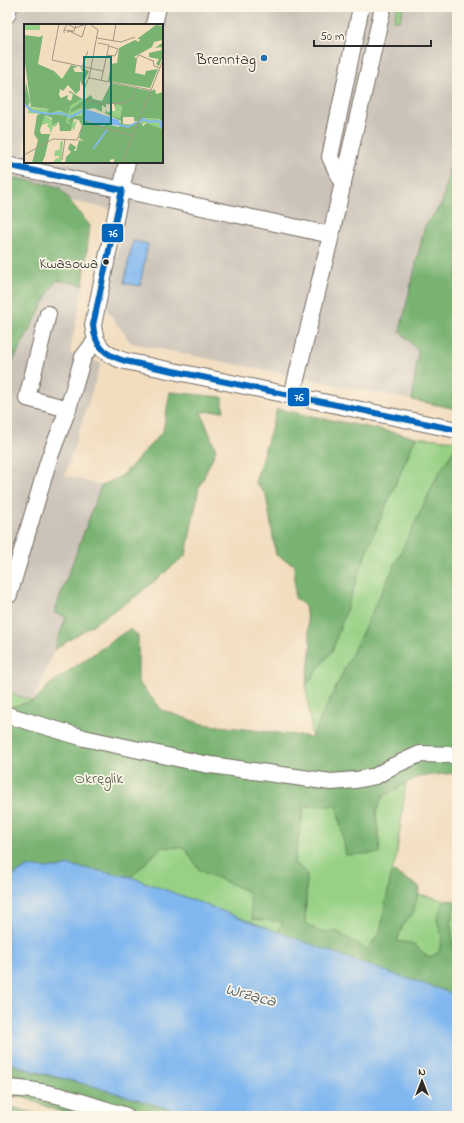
<svg xmlns="http://www.w3.org/2000/svg" width="464" height="1123" font-family="'Indie Flower',sans-serif">
  <style>
    .industrial { fill: #cbc3b8; fill-rule: evenodd }
    .green { fill: #97d185; stroke: #617e58 }
    .forest { fill: #79b372; stroke: #526f4e }
    .water { fill: #80b7ef; stroke: #56718d }
    .lines { fill: none; stroke-linecap: round; stroke-linejoin: round }
    .minor-casing { stroke: #71695f; stroke-width: 18 }
    .minor { stroke: #fff; stroke-width: 16 }
    .bus-1-casing { stroke: #fcf5e5; stroke-width: 9 }
    .bus-1 { stroke: #0065bd; stroke-width: 6 }
    .poi-dot { fill: #1f6fb2; stroke: #fcf5e5; stroke-width: 1.5 }
    .bus-dot { fill: #2b2b2b; stroke: #fcf5e5; stroke-width: 1.5 }
    .labels { text-anchor: middle; stroke-width: 3.5; stroke-linejoin: round; paint-order: stroke }
    .bus-label { font-size: 15px; fill: #2b2b2b; stroke: #fcf5e5; text-anchor: end }
    .poi-label { font-size: 16px; fill: #2b2b2b; stroke: #fcf5e5; text-anchor: end }
    .park-label { font-size: 16px; fill: #4b5d46; stroke: #fcf5e5 }
    .water-label { font-size: 17px; font-style: italic; fill: #456; stroke: #fcf5e5 }
    .inset-river { fill: none; stroke: #80b7ef; stroke-width: 2 }
    .inset-road { fill: none; stroke: #a29684; stroke-width: 1 }
    .view { fill: #0f766e; fill-opacity: 0.15; stroke: #0f766e; stroke-width: 2 }
    .inset-edge { fill: none; stroke: #2b2b2b; stroke-width: 2 }
    .line-badge { stroke: #fcf5e5; stroke-width: 1.5 }
    .badge-label { font-size: 11px; text-anchor: middle; font-weight: bold; fill: #fff }
  </style>
  <rect width="100%" height="100%" fill="#fcf5e5"/>
  <filter id="ink" filterUnits="userSpaceOnUse"><feTurbulence type="fractalNoise" baseFrequency=".025" numOctaves="2"/><feDisplacementMap in="SourceGraphic" scale="8" xChannelSelector="R" yChannelSelector="G"/><feConvolveMatrix kernelMatrix="1 2 1 2 8 2 1 2 1" color-interpolation-filters="sRGB"/></filter>
  <filter id="wash" filterUnits="userSpaceOnUse"><feTurbulence type="fractalNoise" baseFrequency=".012" numOctaves="4" result="noise"/><feDisplacementMap in="SourceGraphic" scale="16" xChannelSelector="R" yChannelSelector="G"/><feGaussianBlur stdDeviation="0.9" result="paint"/><feColorMatrix in="noise" values="0 0 0 0 0 0 0 0 0 0 0 0 0 0 0 0 0 1.4 0 .05"/><feComposite in="paint" operator="in"/></filter>
  <g filter="url(#wash)">
    <rect width="100%" height="100%" fill="#f2ddbf"/>
    <!-- industrial -->
    <path class="industrial" d="M7,7h450v402l-326,-66 -24,-33 18,-98 -118,-24zM25,25h137v137h-137z
      M56,280l27,5 -13,68 31,10 -36,112 36,11 -47,126 13,5 -33,84 -27,-9v-320z"/>
    <!-- green -->
    <path class="green" d="M397,7h6l-3,14 -6,-1z
      M416,437l41,4v4l-19,30 -126,262 -6,-52 26,-34 36,-104z
      M7,692l27,9 -24,6 -3,3z
      M406,783l-10,76 -4,12 -12,61 -13,18 -31,-19 -17,1 -14,-10 2,-49 -13,-10 10,-57 33,-1 43,48 -4,-41 7,-16z
      M162,847l23,1 15,22 49,22 35,30 -7,10 -146,-55z
      M418,894l26,6 -7,19 5,19 -3,14 -10,6 -15,-14 -17,-3 6,-16 10,-12z
      M455,901h2v75l-7,-2 4,-17 -3,-33z"/>
    <!-- forest -->
    <path class="forest" d="M457,134v275l-45,-9 6,-49 -18,-20 25,-105 17,-23z
      M7,176l52,11 31,39 -7,59 -27,-5 -49,92z
      M170,392l52,5 2,14 -23,1 15,38 -17,38 -13,67 -51,42 -81,53 12,-33 -12,-4 47,-127 22,-11 40,-44z
      M277,409l139,28 -48,110 -36,104 -26,34 5,-39 -6,-40 -10,-8v-33l-19,-10 -10,-60 -11,-13z
      M457,445v328l-37,3 -37,20 -7,16 4,41 -34,2 -9,-49h-33l-10,57 13,10 -2,49 14,10 17,-1 31,19 13,-18 12,-61 28,16 -7,26 -10,12 -6,16 17,3 15,14 10,-6 3,-14 -5,-19 7,-19 11,1 -4,23 3,33 -4,17 7,2v19l-90,-30 -90,-33 6,-10 -31,-3 -3,-27 -50,-22 -14,-22 -23,-1 -31,30 -63,-12 -10,3 -31,-1 -11,7 -9,6v-170l3,-3 24,-6 15,-16 80,-56 9,6v47l24,28 40,14 110,13 126,-262z
      M7,1062l26,10 60,14 100,30h-122l-51,-20 -13,2z
      M7,1106l34,9v1h-34z"/>
    <!-- water -->
    <path class="water" d="M133,241l15,3 -8,42 -16,-3z
      M68,865l63,12 236,88 90,30v121h-264l-100,-30 -60,-15 -26,-9v-182l9,-6 11,-7 31,1z"/>
  </g>
  <g filter="url(#ink)">
    <g class="lines">
      <!-- minor casing -->
      <g class="minor-casing">
        <path id="minor" d="M7,15l2,-8
          M154,25l4,-18
          M127,162l-34,163c2,22 12,30 32,36l332,69
          M7,165l324,70
          M343,185l-13,-28 31,-150
          M48,314l-21,84 41,11
          M292,396l39,-161 52,-228
          M7,594l2,1 40,-136 19,-50 15,-52 13,-17
          M7,715l77,23 120,26 127,18 25,-2 20,-4 15,-9 29,-13 37,1
          M7,1088c41,1 80,16 119,28"/>
      </g>
      <!-- minor -->
      <use href="#minor" class="minor"/>
      <!-- bus-1 casing -->
      <g class="bus-1-casing">
        <path id="bus-1" d="M7,165l115,25 -29,135c2,22 12,30 32,36l332,69"/>
      </g>
      <!-- bus-1 -->
      <use href="#bus-1" class="bus-1"/>
    </g>
  </g>
  <!-- markers -->
  <circle class="poi-dot" cx="264" cy="58" r="4"/>
  <circle class="bus-dot" cx="106" cy="262" r="3.5"/>
  <g class="labels">
    <!-- bus labels -->
    <g class="bus-label">
      <text x="98" y="268">Kwasowa</text>
    </g>
    <!-- poi labels -->
    <g class="poi-label">
      <text x="256" y="64">Brenntag</text>
    </g>
    <!-- park labels -->
    <g class="park-label">
      <text x="99" y="783">Okręglik</text>
    </g>
    <!-- water labels -->
    <g class="water-label">
      <text transform="translate(251 994) rotate(15)" y="6">Wrząca</text>
    </g>
  </g>
  <!-- overview -->
  <g transform="translate(24 24)">
    <rect width="139" height="139" fill="#f2ddbf"/>
    <path d="M0,0h16v6h-16zM54,72l5,3 1,2 -14,11 11,-4 1,8h-10l-3,3 3,5 5,-4 -3,10 -2,-2 -1,3 1,-6 -6,-3v-6l-38,-3 1,-8 3,3 17,1 2,3 19,-4 1,-4 11,-5zM92,80l6,1 -2,13 -10,-3v-4h5zM21,91l13,9 -3,3 -3,-1 1,2 -3,6v-5l-3,-3 2,-3 -8,2zM117,94l17,1 5,4v6l-16,-6 -9,2zM39,117l-2,22h-8l3,-5 3,1v-3h-5l1,-5 5,-2v-7z" fill="#97d185"/>
    <path d="M132,1l7,1v14l-9,2 -2,5 -18,10 3,2 -2,14 10,2 1,-4 12,-2 -8,19 -42,-7 3,-17 6,-1 2,-15 16,-8 4,2 1,-3h-3zM0,11l16,2 3,-2 -5,29 16,7 8,8 9,-14 7,2 -5,1 2,4h8l-3,-5 9,4 -7,15 -2,-6v10l-4,4 -8,-9 -5,6 -3,-2 -1,6 2,3 7,-3 -1,4 4,2 2,-7 -5,-2 2,-1 12,8 -11,6 -3,9 -8,-4 -10,3 -3,-1 2,-3 -18,-2 -7,-51zM138,19l1,13 -4,10 -3,-2 3,-5 -10,-2v-4l13,-3 -1,-3 -6,1zM2,58l4,20 -2,4 -4,-3zM87,59l40,8 4,-2 1,5 7,-2v31l-4,-4 -16,-1 -3,3 3,5 4,-3 16,6v34h-49v-4l-5,1 3,3h-47l1,-6 5,-5 -3,-3 2,-6 6,4 -2,4h2l3,-11 5,1 -5,-3 3,-12 -3,-6 -5,-1 -2,6 -4,-4 4,-5h10v-6l-1,-2 -11,5 1,-4 20,-14 2,4 9,2zM82,80h8l2,5v-5l6,2 -2,12 -10,-3v-4l-3,2v-4l-2,4 -3,-1v-7l4,3zM70,84l27,13 -2,6 -13,-3 -2,2 -20,-6v-10zM99,93h11v4h4l-4,4 -11,-1zM19,89l24,3 -1,6 6,3 -1,6h-11l-1,-9 -7,3v-7l-7,-3 -5,15 1,4h9l-5,22 -3,7h-10l6,-23 -4,-6 3,-19z" fill="#79b372" fill-rule="evenodd"/>
    <path d="M61,85l34,11 2,6 -15,-2 -2,2 -20,-6z" fill="#80b7ef"/>
    <path class="inset-river" d="M0,80l8,7 16,3 13,-1 10,4 11,-6M115,99l4,-4 7,3 7,-1 4,1v4l2,-2M96,101l8,2 9,-5M69,125l14,-19"/>
    <path class="inset-road" d="M35,0l-7,36 51,11M66,0l8,6 -9,48 62,12M40,6l3,-6 8,4 11,-4M43,8l7,-1 2,-7M47,8l11,5 4,-13M40,9v-3l9,1M73,14l24,4 14,-5M89,17l3,-17M74,19l11,2 -8,36M83,31l8,1 3,-7 -9,-3M112,35l3,-4 14,6M129,36l1,6 6,2M58,43l6,-16M59,68l6,-15M59,75l20,5 21,-1 9,-5 3,-10M0,131l29,-16 24,1 7,-18 49,14M38,136l3,-21M98,139l41,-103"/>
    <path class="view" d="M60,33h27v67h-27z"/>
    <rect width="139" height="139" class="inset-edge"/>
  </g>
  <g class="line-badge">
    <rect x="101" y="223" width="23" height="20" rx="4" fill="#0065bd"/>
    <rect x="287" y="387" width="23" height="20" rx="4" fill="#0065bd"/>
  </g>
  <g class="badge-label">
    <text x="113" y="237">76</text>
    <text x="299" y="401">76</text>
  </g>
  <!-- margin -->
  <rect width="464" height="1123" fill="none" stroke="#fcf5e5" stroke-width="24"/>
  <!-- north arrow -->
  <g transform="translate(422 1081)" stroke="#fcf5e5" stroke-width="3" paint-order="stroke">
  <path d="M0-3L7 15L0 10L-7 15Z" fill="#2b2b2b"/>
  <text y="-6" font-size="11" font-weight="bold" text-anchor="middle" fill="#2b2b2b">N</text>
  </g>
  <!-- scale -->
  <path d="M314 40v6h117v-6" fill="none" stroke="#2b2b2b" stroke-width="2"/>
  <text x="320" y="40" font-size="12" fill="#2b2b2b" stroke="#fcf5e5" stroke-width="3" paint-order="stroke">50 m</text>
</svg>
